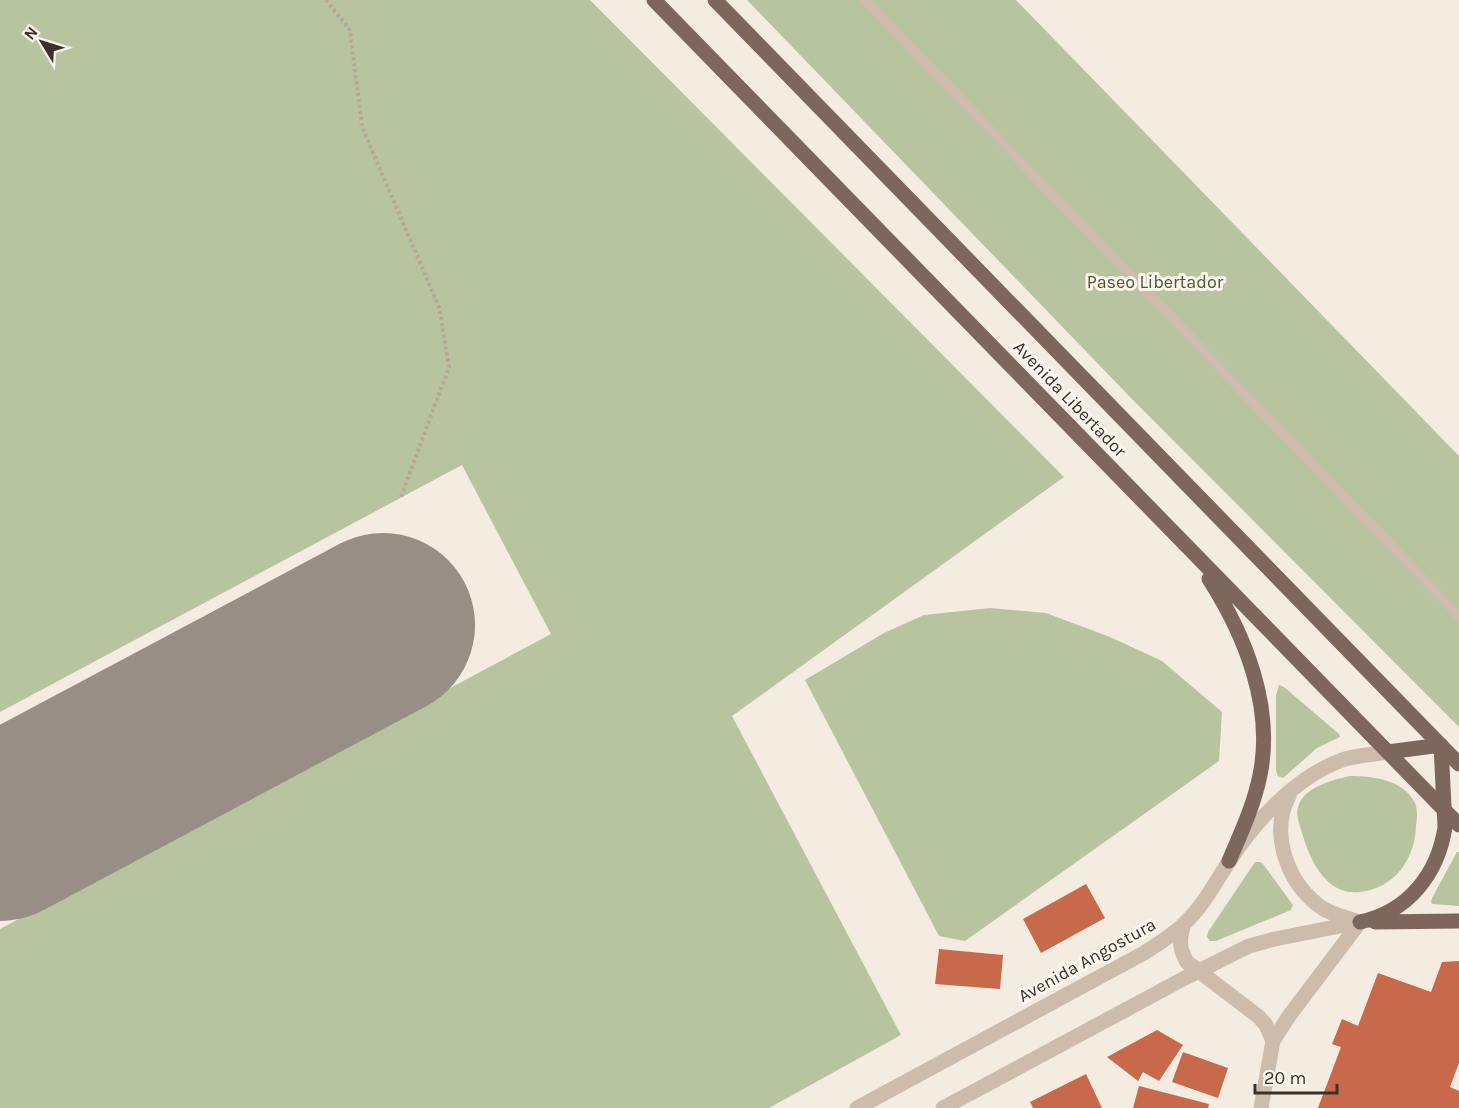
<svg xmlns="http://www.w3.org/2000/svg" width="1459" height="1108" font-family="Karla,sans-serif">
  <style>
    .green { fill: #b8c4a0 }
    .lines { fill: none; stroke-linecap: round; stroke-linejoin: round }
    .runway { stroke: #988e86; stroke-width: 184 }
    .building { fill: #c8694b }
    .path { stroke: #b9a596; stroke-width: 4; stroke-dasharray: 3 3; stroke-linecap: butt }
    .service { stroke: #cdbbac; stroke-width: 10 }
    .minor { stroke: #cdbbac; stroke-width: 15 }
    .primary { stroke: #7d675c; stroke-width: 15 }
    .labels { text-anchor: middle; stroke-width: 6; stroke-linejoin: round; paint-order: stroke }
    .park-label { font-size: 18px; fill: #4a5a2e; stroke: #fbf5ee }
    .street-label { font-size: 18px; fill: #3b302b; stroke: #fbf5ee }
  </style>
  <rect width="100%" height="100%" fill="#f4ebe1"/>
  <!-- green -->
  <path class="green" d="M0,0h590l474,477 -332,239 169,319 -132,73h-769v-179l551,-295 -89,-169 -462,247z
    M747,0h269l443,456v271l-328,-329z
    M990,608l56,5 64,24 52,24 60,51 -3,49 -254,180 -26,-5 -134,-256 79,-47 40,-18z
    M1279,685l5,2 55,47 1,3 -23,11 -34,30 -5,-2 -2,-6v-75z
    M1351,776c22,0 53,4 64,27 3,7 2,16 1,23 -1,33 -21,62 -56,66 -34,4 -50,-32 -58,-59 -3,-10 -8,-20 -2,-31 8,-16 35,-23 51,-26z
    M1457,852h2v54l-26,-2 -2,-1 1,-5z
    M1255,862h5l3,2 30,41 -2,5 -75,31h-6l-3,-4 1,-5z"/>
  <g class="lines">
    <!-- runway -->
    <path class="runway" d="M0,829l383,-204"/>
  </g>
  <!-- building -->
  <path class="building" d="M1086,884l19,34 -64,35 -18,-34z
    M939,949l64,6 -3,34 -65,-5z
    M1459,961v102l-9,24 9,4v17h-141l23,-61 -9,-3 10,-25 16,7 20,-53 53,19 11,-30z
    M1157,1030l26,15 -24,36 -16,-9 -5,9 -31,-24z
    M1183,1052l45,16 -10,30 -46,-16z
    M1086,1074l16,34h-69l-3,-6z
    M1139,1086l70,18 -1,4h-75z"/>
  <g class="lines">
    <!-- path -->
    <path class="path" d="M326,0l24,30 12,97 77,180 10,60 -48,130"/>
    <!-- service -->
    <path class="service" d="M865,0l594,616"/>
    <!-- minor -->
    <path class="minor" d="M1289,796c-19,36 -3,84 29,109 11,9 26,12 39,16
      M1184,924c-5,14 -5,25 3,38l72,55 7,8 7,16
      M857,1108l287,-155c14,-9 29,-18 41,-30 19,-18 31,-42 45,-63 26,-40 66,-83 112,-100 14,-5 31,-5 46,-8
      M943,1108l240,-129 66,-33 26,-7 85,-17
      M1261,1108l12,-67 16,-25 71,-94"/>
    <!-- primary -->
    <path class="primary" d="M654,0l805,825
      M715,0l744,764
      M1209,579c36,56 65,128 51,196 -6,30 -19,58 -31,86
      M1360,922c48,-10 78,-48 85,-95l-4,-82 -53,7
      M1375,922l84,-1"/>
  </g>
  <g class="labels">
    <!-- park labels -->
    <g class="park-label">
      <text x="1155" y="288">Paseo Libertador</text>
    </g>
    <!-- street labels -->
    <g class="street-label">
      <text transform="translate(1070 399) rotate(46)" y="6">Avenida Libertador</text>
      <text transform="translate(1087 960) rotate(-29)" y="6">Avenida Angostura</text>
    </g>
  </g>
  <!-- north arrow -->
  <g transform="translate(42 42) rotate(308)" stroke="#fbf5ee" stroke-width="4.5" paint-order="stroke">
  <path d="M0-4.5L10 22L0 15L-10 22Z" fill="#3b302b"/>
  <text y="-9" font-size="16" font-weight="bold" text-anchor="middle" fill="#3b302b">N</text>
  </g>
  <!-- scale -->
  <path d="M1255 1084v9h82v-9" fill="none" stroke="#3b302b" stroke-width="3"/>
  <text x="1264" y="1084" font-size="18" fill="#3b302b" stroke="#fbf5ee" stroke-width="4.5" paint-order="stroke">20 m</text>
</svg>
